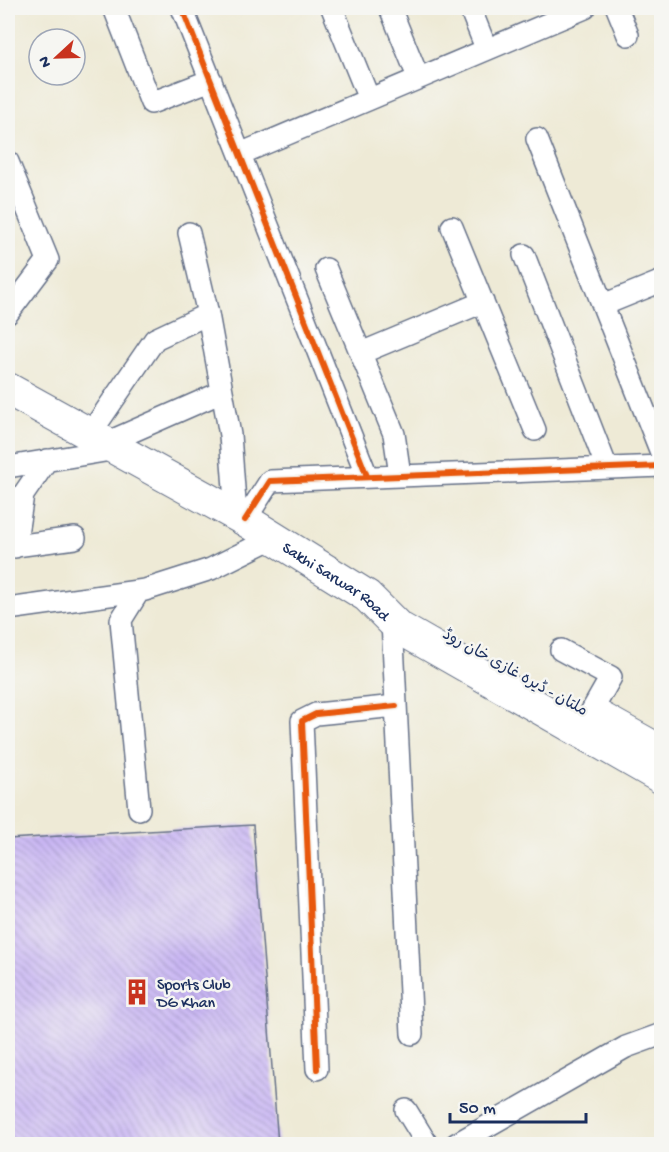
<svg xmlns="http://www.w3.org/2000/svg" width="669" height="1152" font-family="'Gochi Hand','Playpen Sans Arabic',sans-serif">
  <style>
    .building { fill: url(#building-back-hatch) }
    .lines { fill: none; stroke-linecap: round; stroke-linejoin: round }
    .minor-casing { stroke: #657088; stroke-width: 24 }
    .highway-casing { stroke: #657088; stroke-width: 34 }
    .minor { stroke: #fff; stroke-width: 21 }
    .highway { stroke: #fff; stroke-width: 32 }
    .cycleway-casing { stroke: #f6f6f2; stroke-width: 10 }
    .cycleway { stroke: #e8590c; stroke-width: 6 }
    .labels { text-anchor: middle; stroke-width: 5; stroke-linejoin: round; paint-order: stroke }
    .street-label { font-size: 16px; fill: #1b2f5e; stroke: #f6f6f2 }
    .poi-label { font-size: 16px; fill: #1b2f5e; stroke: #f6f6f2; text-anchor: start }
  </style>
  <defs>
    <pattern id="building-back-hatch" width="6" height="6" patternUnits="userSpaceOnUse" patternTransform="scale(1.5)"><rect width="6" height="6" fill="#cab7f4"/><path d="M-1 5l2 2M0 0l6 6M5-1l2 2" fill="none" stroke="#a395c9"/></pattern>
  </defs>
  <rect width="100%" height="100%" fill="#f6f6f2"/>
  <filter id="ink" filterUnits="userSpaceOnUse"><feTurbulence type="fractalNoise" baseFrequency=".0167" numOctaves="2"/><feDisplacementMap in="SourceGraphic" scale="12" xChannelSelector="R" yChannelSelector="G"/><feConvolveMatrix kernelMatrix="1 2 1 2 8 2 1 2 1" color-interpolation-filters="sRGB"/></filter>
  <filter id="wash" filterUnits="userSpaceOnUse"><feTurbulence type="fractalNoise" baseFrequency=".008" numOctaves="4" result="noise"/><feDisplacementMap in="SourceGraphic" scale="24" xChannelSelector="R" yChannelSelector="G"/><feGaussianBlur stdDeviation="1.35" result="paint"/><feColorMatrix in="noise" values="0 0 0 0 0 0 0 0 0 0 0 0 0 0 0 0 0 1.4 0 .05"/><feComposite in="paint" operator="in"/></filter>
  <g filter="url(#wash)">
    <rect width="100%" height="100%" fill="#eeead6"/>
    <g id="blocks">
      <!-- building -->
      <path class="building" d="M253,825l25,319h-270v-305z"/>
    </g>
  </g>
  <g filter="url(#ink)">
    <use href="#blocks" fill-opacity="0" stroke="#657088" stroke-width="1.5"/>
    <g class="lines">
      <!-- minor casing -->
      <g class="minor-casing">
        <path id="minor" d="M114,8l37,95 60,-23
          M182,8l185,468
          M332,8l37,91
          M390,8l28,69
          M470,8l16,40
          M617,8l11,27
          M537,139l125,316
          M240,154l345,-146
          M8,162l40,98 -40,53
          M452,227l83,203
          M189,233l19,81 22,121 6,80
          M524,255l83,213
          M326,269l68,165 6,41
          M603,305l59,-24
          M361,353l122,-51
          M90,434l65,-95 53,-25
          M106,443l116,-51
          M8,467l109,-18
          M245,520l25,-39 392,-15
          M8,547l67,-9
          M15,547l8,-52 24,-35
          M8,609l137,-19 66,-21 62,-31
          M392,621l20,413
          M561,650l50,27 -29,51
          M139,809l-18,-189 18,-29
          M317,1069l-15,-348 14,-7 80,-8
          M406,1110l21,34
          M456,1144l170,-97 36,-13"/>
      </g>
      <!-- highway casing -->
      <g class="highway-casing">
        <g id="highway">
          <path id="s1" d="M8,389l237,131 122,76 31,31 264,151"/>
          <path d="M601,718l61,34"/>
        </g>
      </g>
      <!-- minor -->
      <use href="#minor" class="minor"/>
      <!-- highway -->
      <use href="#highway" class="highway"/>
      <!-- cycleway casing -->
      <g class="cycleway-casing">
        <path id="cycleway" d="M182,8l185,468
          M245,520l25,-39 392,-15
          M317,1069l-15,-348 14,-7 80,-8"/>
      </g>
      <!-- cycleway -->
      <use href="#cycleway" class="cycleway"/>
    </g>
  </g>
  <!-- icons -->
  <defs>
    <g id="building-bare" transform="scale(2.07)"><path d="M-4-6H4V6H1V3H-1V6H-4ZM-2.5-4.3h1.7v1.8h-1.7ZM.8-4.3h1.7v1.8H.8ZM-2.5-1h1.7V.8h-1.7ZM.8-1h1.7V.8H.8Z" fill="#c8321e" stroke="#f6f6f2" stroke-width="2.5" paint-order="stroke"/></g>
  </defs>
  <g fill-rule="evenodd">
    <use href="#building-bare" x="137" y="992"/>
  </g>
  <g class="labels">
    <!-- street labels -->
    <g class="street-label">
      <text dy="6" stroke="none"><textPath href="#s1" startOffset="381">Sakhi Sarwar Road</textPath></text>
      <text transform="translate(516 671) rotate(29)" y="6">ملتان - ڈیرہ غازی خان روڈ</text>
    </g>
    <!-- poi labels -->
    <g class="poi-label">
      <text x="157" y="989">Sports Club<tspan x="157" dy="18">DG Khan</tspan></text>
    </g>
  </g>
  <!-- margin -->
  <rect width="669" height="1152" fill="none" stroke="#f6f6f2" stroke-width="30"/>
  <!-- north arrow -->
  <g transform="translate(57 57) rotate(248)"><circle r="28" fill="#f6f6f2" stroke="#9ea6b7" stroke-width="1.5"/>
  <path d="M0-4.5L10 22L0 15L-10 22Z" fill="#c8321e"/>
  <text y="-9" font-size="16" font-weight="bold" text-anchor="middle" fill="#1b2f5e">N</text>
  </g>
  <!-- scale -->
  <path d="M450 1113v9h136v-9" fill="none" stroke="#1b2f5e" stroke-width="3"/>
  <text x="459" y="1113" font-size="18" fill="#1b2f5e" stroke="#f6f6f2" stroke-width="4.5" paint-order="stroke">50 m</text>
</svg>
